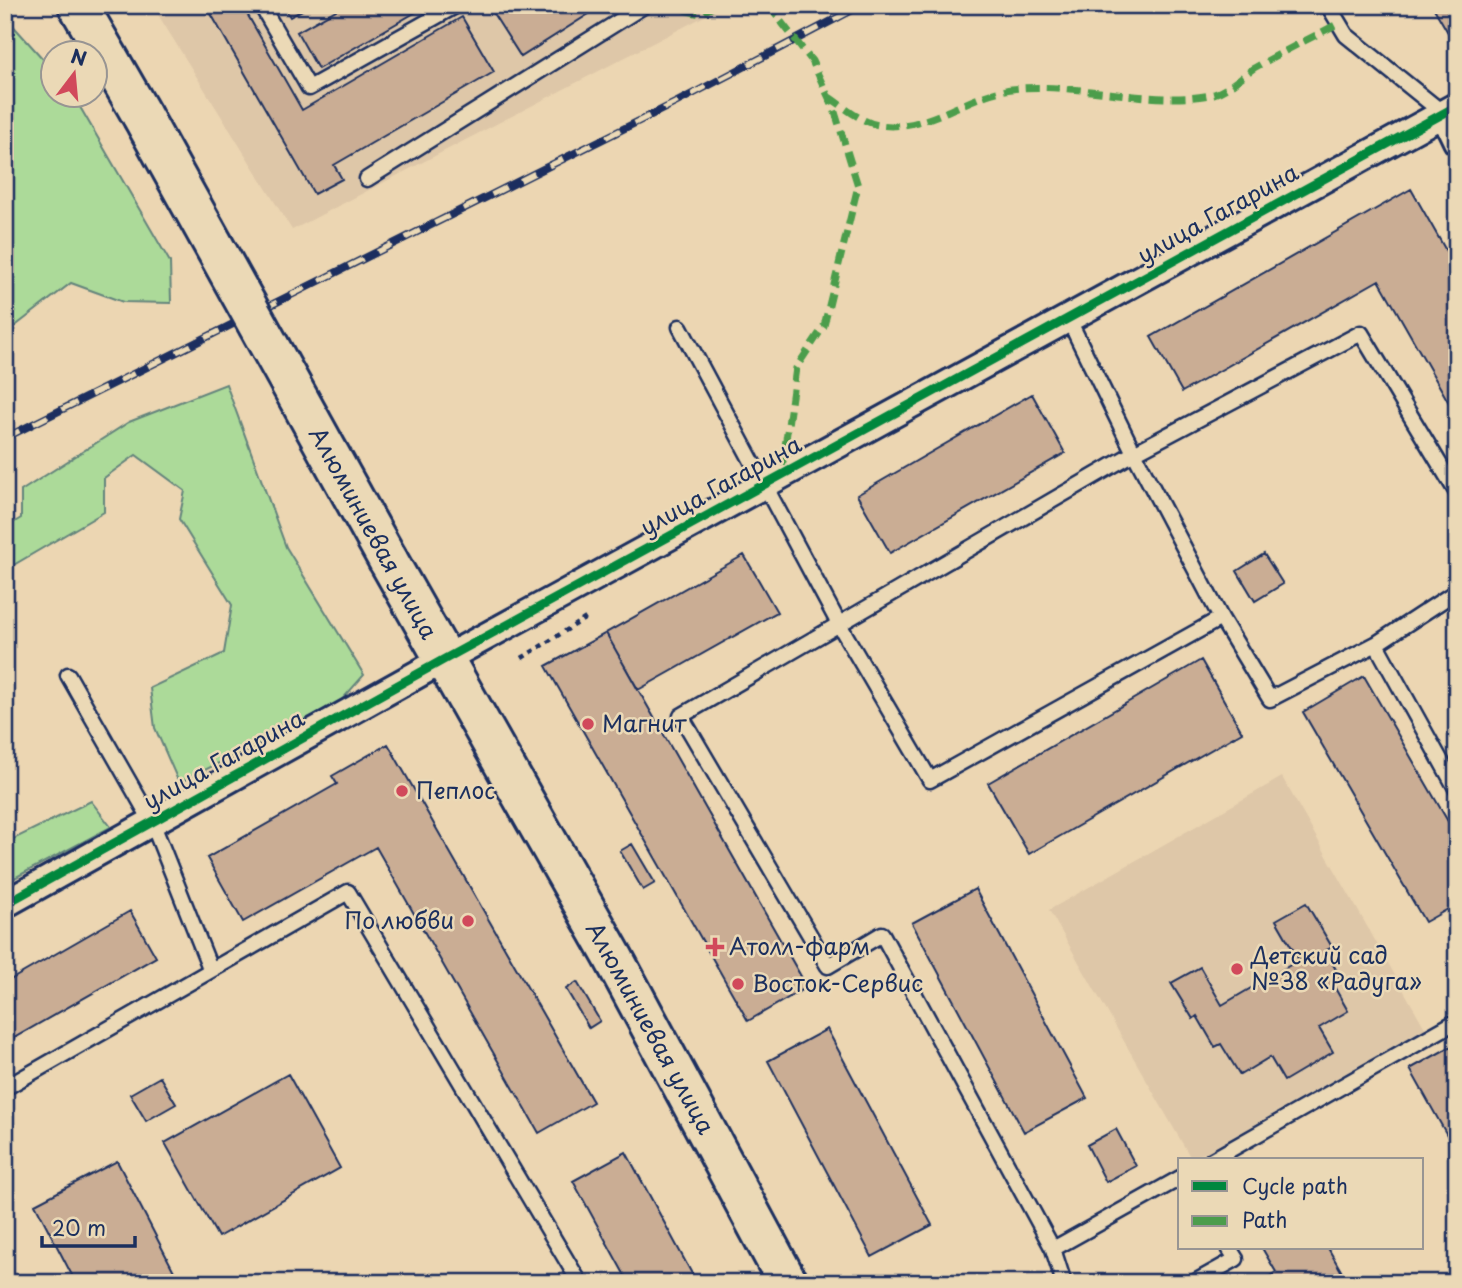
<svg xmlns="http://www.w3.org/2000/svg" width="1462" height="1288" font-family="'Playpen Sans',sans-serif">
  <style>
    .built { fill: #dec7a8 }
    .green { fill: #acda99; stroke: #64847c; stroke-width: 2 }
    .building { fill: #caad94; stroke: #1b2f5e; stroke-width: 2 }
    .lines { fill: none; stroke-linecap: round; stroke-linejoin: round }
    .service-casing { stroke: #1b2f5e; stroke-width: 19 }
    .minor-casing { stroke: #1b2f5e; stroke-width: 32 }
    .secondary-casing { stroke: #1b2f5e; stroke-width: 44 }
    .path { stroke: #1b2f5e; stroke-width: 4.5; stroke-dasharray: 5 5; stroke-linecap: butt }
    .service { stroke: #ebd9b6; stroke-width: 14 }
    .minor { stroke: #ebd9b6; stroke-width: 26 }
    .secondary { stroke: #ebd9b6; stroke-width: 38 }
    .rail-casing { stroke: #1b2f5e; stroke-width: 8 }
    .rail { stroke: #ebd9b6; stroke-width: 5; stroke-dasharray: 16; stroke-linecap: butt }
    .secondary-bridge-casing { stroke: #1b2f5e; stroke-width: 44; stroke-linecap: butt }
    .secondary-bridge { stroke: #ebd9b6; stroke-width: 38 }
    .quiet { stroke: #4c9d4c; stroke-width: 7; stroke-dasharray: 14 7; stroke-linecap: butt }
    .cycleway-casing { stroke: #ebd9b6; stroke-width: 13 }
    .cycleway { stroke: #00873e; stroke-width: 9 }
    .poi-dot { fill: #d1495b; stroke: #ebd9b6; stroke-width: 2.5 }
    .labels { text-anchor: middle; stroke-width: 5; stroke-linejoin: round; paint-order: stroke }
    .street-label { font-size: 23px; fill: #1b2f5e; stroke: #ebd9b6 }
    .poi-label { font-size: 23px; fill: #1b2f5e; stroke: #ebd9b6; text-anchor: start }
  </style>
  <rect width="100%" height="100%" fill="#ecd6b2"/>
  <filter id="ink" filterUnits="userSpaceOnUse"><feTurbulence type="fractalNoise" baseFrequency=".0143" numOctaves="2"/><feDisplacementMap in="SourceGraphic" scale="14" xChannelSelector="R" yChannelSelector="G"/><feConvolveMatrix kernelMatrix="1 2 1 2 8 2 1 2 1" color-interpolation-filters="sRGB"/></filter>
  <g filter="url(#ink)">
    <!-- built -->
    <path class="built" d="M152,5h574l-434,225z
      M1282,777l143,251 -233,132 -143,-250z"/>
    <!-- green -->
    <path class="green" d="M8,20l44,49v25l21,1 97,167 1,41 -48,-1 -52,-19 -66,51v-313z
      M226,384l60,163 78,128 -24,27 -161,81 -24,-55 -5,-40 74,-35 8,-48 -53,-86 6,-28 -49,-36 -32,23v34l-99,58v-42l16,-10v-27l108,-69z
      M91,801l20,26 -106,56v-40z"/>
    <!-- building -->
    <path class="building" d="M206,5h36l60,105 160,-93 32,55 -160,93 8,14 -28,15z
      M283,5h28l-21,12z
      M345,5h83l-110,64 -21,-37z
      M491,5h112l-82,52 -32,-50z
      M1432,5h25v43z
      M1411,189l46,81v147l-78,-137 -197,112 -31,-55z
      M1032,394l33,59 -175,100 -33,-58z
      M1264,554l19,30 -28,17 -18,-30z
      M744,555l33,57 -139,78 -32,-57z
      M606,633l201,354 -59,34 -202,-355z
      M1201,660l41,72 -213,122 -41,-71z
      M1364,676l93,161v67l-32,18 -122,-210z
      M388,744l205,358 -54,31 -163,-286 -133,75 -36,-64 130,-74 -5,-8z
      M632,844l23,39 -12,7 -23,-39z
      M975,889l112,209 -63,34 -112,-209z
      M1306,903l26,44 -7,4 16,27 -9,5 16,28 -29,17 14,24 -49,29 -14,-24 -30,18 -19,-31 -6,3 -18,-31 -4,3 -22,-36 29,-16 22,38 77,-45 -23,-40z
      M130,911l26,46 -151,86v-60z
      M577,982l23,39 -11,7 -23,-39z
      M827,1029l105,196 -60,32 -104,-196z
      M1457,1043v110l-47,-84z
      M288,1074l52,94 -122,69 -53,-94z
      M160,1077l16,27 -30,17 -16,-27z
      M1116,1129l20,37 -30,16 -19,-37z
      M626,1152l71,131h-68l-56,-102z
      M117,1161l63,122h-104l-41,-79z
      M1262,1248h66l20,35h-90l18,-11z
      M961,1276l4,7h-16z"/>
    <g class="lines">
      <!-- service casing -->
      <g class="service-casing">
        <path id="service" d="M261,5l48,83 148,-83
          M1328,5l18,30 98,79
          M367,179l278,-174
          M1068,318l66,135 87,165
          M680,327l160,299 90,154 291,-162 49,81 106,-55 81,-53
          M1376,644l81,146
          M68,675l84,147 58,146
          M5,1088l343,-196 232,391
          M1212,1160l245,-139
          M1180,1178l-127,71 -171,-315 -54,32 -147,-250 453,-263 227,-120 96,160
          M1053,1249l11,34
          M1193,1283l43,-24 -7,-11"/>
      </g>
      <!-- minor casing -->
      <g class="minor-casing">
        <path id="minor" d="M1444,114l13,27
          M5,904l438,-244 1014,-554"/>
      </g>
      <!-- secondary casing -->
      <g class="secondary-casing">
        <path id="secondary" d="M78,5l64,111
          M388,560l225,397 175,326"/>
      </g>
      <!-- path -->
      <path class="path" d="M522,658l67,-42"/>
      <!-- service -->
      <use href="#service" class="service"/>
      <!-- minor -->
      <use href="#minor" class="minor"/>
      <!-- secondary -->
      <use href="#secondary" class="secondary"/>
      <!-- rail casing -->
      <g class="rail-casing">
        <path id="rail" d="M5,438l672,-336 185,-97"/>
      </g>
      <!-- rail -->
      <use href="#rail" class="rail"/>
      <!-- secondary-bridge casing -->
      <g class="secondary-bridge-casing">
        <path id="secondary-bridge" d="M142,116l246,444"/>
      </g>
      <!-- secondary-bridge -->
      <use href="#secondary-bridge" class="secondary-bridge"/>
      <!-- quiet -->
      <path class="quiet" d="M664,5l36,9 16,-9
        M768,5l44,56 22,48 24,77 -34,140 -28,42 -15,107
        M829,97c14,9 33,26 50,28 49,7 86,-30 133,-36 62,-8 144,19 202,5 14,-4 28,-18 40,-26 28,-16 57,-30 85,-45"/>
      <!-- cycleway casing -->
      <g class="cycleway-casing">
        <path id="cycleway" d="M5,904l438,-244 1014,-554"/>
      </g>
      <!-- cycleway -->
      <use href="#cycleway" class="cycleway"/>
    </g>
  </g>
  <!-- markers -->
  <g class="poi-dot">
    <circle cx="588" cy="724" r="7"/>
    <circle cx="402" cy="791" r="7"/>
    <circle cx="468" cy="921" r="7"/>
    <path d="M711.5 936.5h7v7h7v7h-7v7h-7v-7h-7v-7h7z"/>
    <circle cx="1237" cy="969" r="7"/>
    <circle cx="738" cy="984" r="7"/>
  </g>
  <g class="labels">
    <!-- street labels -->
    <g class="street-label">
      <text transform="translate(1218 214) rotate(-29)" y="8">улица Гагарина</text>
      <text transform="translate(721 486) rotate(-29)" y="8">улица Гагарина</text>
      <text transform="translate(373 533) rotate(61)" y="8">Алюминиевая улица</text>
      <text transform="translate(224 760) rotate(-29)" y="8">улица Гагарина</text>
      <text transform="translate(650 1028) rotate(61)" y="8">Алюминиевая улица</text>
    </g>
    <!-- poi labels -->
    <g class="poi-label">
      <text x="602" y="732">Магнит</text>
      <text x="416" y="799">Пеплос</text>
      <text x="454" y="929" text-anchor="end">По любви</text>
      <text x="729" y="955">Атолл-фарм</text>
      <text x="1251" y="964">Детский сад<tspan x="1251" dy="26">№38 «Радуга»</tspan></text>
      <text x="752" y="992">Восток-Сервис</text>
    </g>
  </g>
  <!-- margin -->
  <rect width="1462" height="1288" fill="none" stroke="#ebd9b6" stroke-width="28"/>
  <rect x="14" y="14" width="1434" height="1260" fill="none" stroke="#1b2f5e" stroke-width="2.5" filter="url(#ink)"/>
  <!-- legend -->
  <rect x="1178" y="1158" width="245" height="91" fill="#ebd9b6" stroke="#989593" stroke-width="2"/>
  <rect x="1192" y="1181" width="35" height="10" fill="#00873e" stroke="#989593" stroke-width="2"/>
  <text x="1242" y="1194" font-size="21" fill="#1b2f5e">Cycle path</text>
  <rect x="1192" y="1216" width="35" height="10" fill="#4c9d4c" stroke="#989593" stroke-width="2"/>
  <text x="1242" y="1228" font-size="21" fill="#1b2f5e">Path</text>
  <!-- north arrow -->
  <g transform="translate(74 74) rotate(16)"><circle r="33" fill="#ebd9b6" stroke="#989593" stroke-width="2"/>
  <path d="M0-5L12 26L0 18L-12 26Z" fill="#d1495b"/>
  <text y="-10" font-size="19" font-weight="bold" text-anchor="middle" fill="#1b2f5e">N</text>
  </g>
  <!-- scale -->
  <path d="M42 1236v10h93v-10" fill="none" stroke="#1b2f5e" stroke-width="3.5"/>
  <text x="52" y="1236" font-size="21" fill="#1b2f5e" stroke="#ebd9b6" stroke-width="5" paint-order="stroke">20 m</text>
</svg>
